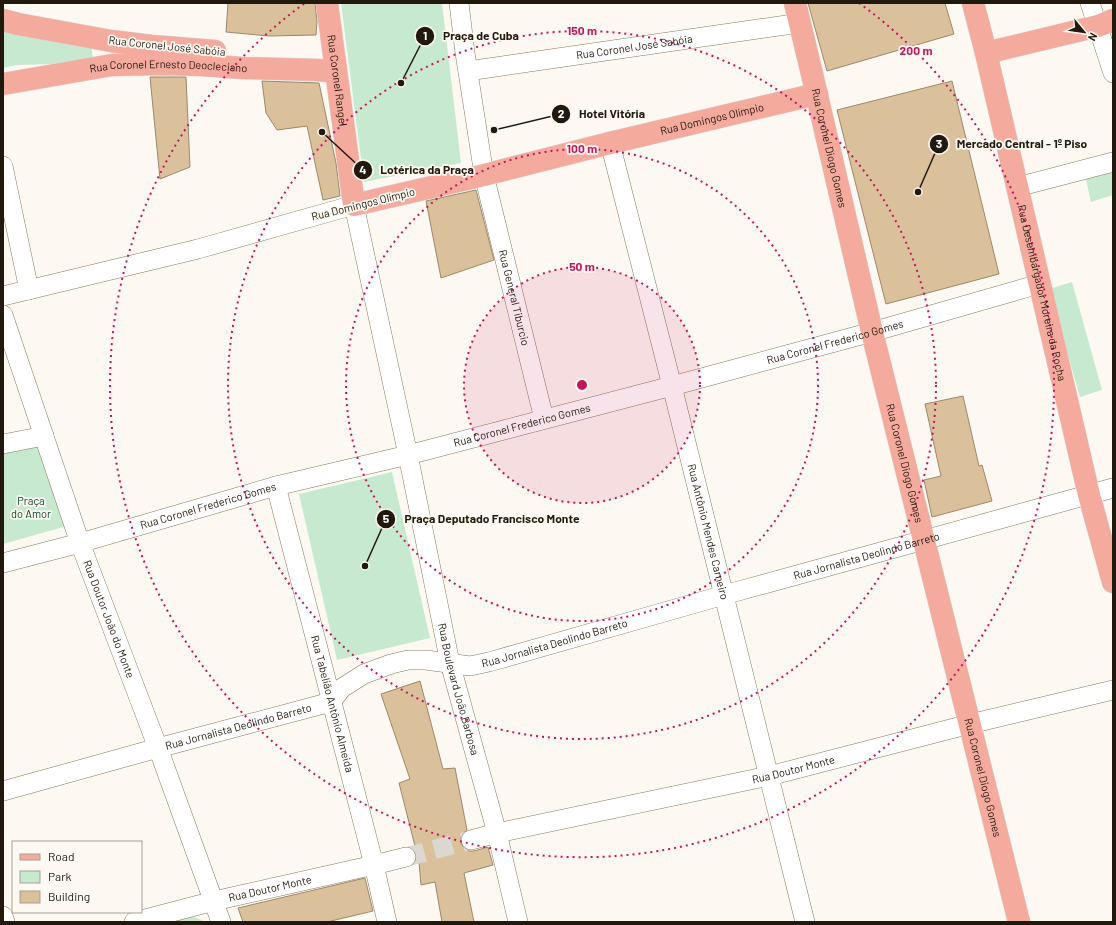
<svg xmlns="http://www.w3.org/2000/svg" width="1116" height="925" font-family="Barlow,sans-serif">
  <style>
    .green { fill: #c6e9cf }
    .building { fill: #dac09b; stroke: #9c886b }
    .lines { fill: none; stroke-linecap: round; stroke-linejoin: round }
    .minor-tunnel { stroke: #dcd7d0; stroke-width: 19; stroke-dasharray: 19 10; stroke-linecap: butt }
    .minor-casing { stroke: #8b775a; stroke-width: 20 }
    .major-casing { stroke: #d7d6d4; stroke-width: 23 }
    .minor { stroke: #fff; stroke-width: 19 }
    .major { stroke: #f5aa9e; stroke-width: 22 }
    .ring { fill: none; stroke: #c2185b; stroke-width: 2; stroke-dasharray: 2 4 }
    .labels { text-anchor: middle; stroke-width: 3.5; stroke-linejoin: round; paint-order: stroke }
    .street-label { font-size: 11px; fill: #21190e; stroke: #fdf9f2 }
    .park-label { font-size: 11px; fill: #044723; stroke: #fdf9f2 }
    .centre { fill: #c2185b; stroke: #fdf9f2; stroke-width: 2 }
    .ring-label { font-size: 12px; text-anchor: middle; font-weight: bold; fill: #c2185b; stroke: #fdf9f2; stroke-width: 3.5; stroke-linejoin: round; paint-order: stroke }
    .leader { fill: none; stroke: #21190e; stroke-width: 1.5 }
    .callout-dot { fill: #21190e; stroke: #fdf9f2; stroke-width: 1.5 }
    .mark-label { font-size: 12px; text-anchor: middle; font-weight: bold; fill: #fff }
    .callout-label { font-size: 12px; text-anchor: middle; font-weight: bold; fill: #21190e; stroke: #fdf9f2; stroke-width: 3.5; stroke-linejoin: round; paint-order: stroke }
  </style>
  <rect width="100%" height="100%" fill="#fdf9f2"/>
  <!-- green -->
  <path class="green" d="M341,3h101l19,160 -97,19z
    M3,31l88,14 2,13 -40,6 -37,1 -13,3z
    M1113,167v28l-22,7 -6,-27z
    M1072,282l30,108 -22,7 -31,-108z
    M36,439l31,87 -64,18v-97z
    M392,472l38,166 -93,22 -38,-166z
    M191,916l16,6h-42z"/>
  <!-- building -->
  <path class="building" d="M228,3h87l2,18 -1,14 -47,1 -43,-4z
    M808,3h137l9,31 -127,37z
    M150,77h36l4,90 -30,12z
    M262,81l57,2 17,80 4,33 -17,4 -16,-74 -30,4 -11,-17z
    M952,81l47,193 -113,30 -49,-194z
    M476,190l18,70 -53,18 -15,-77z
    M963,396l16,70 3,-1 10,36 -60,16 -8,-37 17,-4 -16,-72z
    M420,681l23,88 12,-1 12,62 -4,3 -2,4v6l3,5 5,3h5l14,-4 5,18 -29,8 10,49h-32l-7,-40 -14,3 -2,-23 -20,-79 11,-4 -29,-85z
    M365,878l8,33 -46,11h-84l-5,-14z"/>
  <g class="lines">
    <!-- minor-tunnel -->
    <path class="minor-tunnel" d="M406,857l65,-17"/>
    <!-- minor casing -->
    <g class="minor-casing">
      <g id="minor">
        <path id="s1" d="M459,3l6,50 19,122 60,244"/>
        <path d="M1090,3l23,70"/>
        <path id="s2" d="M468,71l332,-48"/>
        <path id="s3" d="M610,143l62,243 133,536"/>
        <path d="M3,166l26,124"/>
        <path d="M1017,187l96,-25"/>
        <path id="s4" d="M3,296l195,-47 156,-44 54,250 42,208 47,170 21,89"/>
        <path id="s5" d="M3,315l77,228 78,205 63,174"/>
        <path d="M3,444l41,-8"/>
        <path id="s6" d="M276,486l98,379 13,57"/>
        <path id="s7" d="M3,563l77,-20 196,-57 132,-31 264,-69 200,-54 167,-48"/>
        <path id="s8" d="M3,791l155,-43 173,-46 11,-14 22,-14 27,-10 17,-4h18l44,6 19,-4 235,-67 389,-107"/>
        <path id="s9" d="M471,840l26,-7 272,-57 201,-52 143,-34"/>
        <path d="M3,916l2,6"/>
        <path id="s10" d="M134,922l80,-21 160,-36 32,-8"/>
      </g>
    </g>
    <!-- major casing -->
    <g class="major-casing">
      <g id="major">
        <path id="s11" d="M327,3l27,202 130,-30 126,-32 207,-49"/>
        <path id="s12" d="M795,3l17,71 60,258 147,590"/>
        <path id="s13" d="M973,3l13,50 103,442 24,87"/>
        <path d="M3,20l15,4 93,17 41,5 63,5"/>
        <path d="M986,53l112,-27 15,-6"/>
        <path id="s14" d="M3,84l109,-19 51,-1 38,1 41,3 76,2 18,2"/>
      </g>
    </g>
    <!-- minor -->
    <use href="#minor" class="minor"/>
    <!-- major -->
    <use href="#major" class="major"/>
  </g>
  <!-- distance rings -->
  <circle cx="582" cy="385" r="118" fill="#c2185b" fill-opacity=".12"/>
  <g class="ring">
    <circle cx="582" cy="385" r="118"/>
    <circle cx="582" cy="385" r="236"/>
    <circle cx="582" cy="385" r="354"/>
    <path d="M859 3A472 472 0 1 1 305 3"/>
  </g>
  <g class="labels">
    <!-- street labels -->
    <g class="street-label">
      <text transform="translate(167 46) rotate(6)" y="4">Rua Coronel José Sabóia</text>
      <text dy="4" stroke="none"><textPath href="#s2" startOffset="168">Rua Coronel José Sabóia</textPath></text>
      <text dy="4" stroke="none"><textPath href="#s14" startOffset="167">Rua Coronel Ernesto Deocleciano</textPath></text>
      <text dy="4" stroke="none"><textPath href="#s11" startOffset="78">Rua Coronel Rangel</textPath></text>
      <text dy="4" stroke="none"><textPath href="#s11" startOffset="572">Rua Domingos Olímpio</textPath></text>
      <text dy="4" stroke="none"><textPath href="#s12" startOffset="149">Rua Coronel Diogo Gomes</textPath></text>
      <text transform="translate(363 204) rotate(-14)" y="4">Rua Domingos Olímpio</text>
      <text dy="4" stroke="none"><textPath href="#s13" startOffset="298">Rua Desembargador Moreira da Rocha</textPath></text>
      <text dy="4" stroke="none"><textPath href="#s1" startOffset="300">Rua General Tiburcio</textPath></text>
      <text dy="4" stroke="none"><textPath href="#s7" startOffset="861">Rua Coronel Frederico Gomes</textPath></text>
      <text dy="4" stroke="none"><textPath href="#s7" startOffset="537">Rua Coronel Frederico Gomes</textPath></text>
      <text dy="4" stroke="none"><textPath href="#s12" startOffset="473">Rua Coronel Diogo Gomes</textPath></text>
      <text dy="4" stroke="none"><textPath href="#s7" startOffset="213">Rua Coronel Frederico Gomes</textPath></text>
      <text dy="4" stroke="none"><textPath href="#s3" startOffset="401">Rua Antônio Mendes Carneiro</textPath></text>
      <text dy="4" stroke="none"><textPath href="#s8" startOffset="904">Rua Jornalista Deolindo Barreto</textPath></text>
      <text dy="4" stroke="none"><textPath href="#s5" startOffset="322">Rua Doutor João do Monte</textPath></text>
      <text dy="4" stroke="none"><textPath href="#s8" startOffset="580">Rua Jornalista Deolindo Barreto</textPath></text>
      <text dy="4" stroke="none"><textPath href="#s4" startOffset="858">Rua Boulevard João Barbosa</textPath></text>
      <text dy="4" stroke="none"><textPath href="#s6" startOffset="225">Rua Tabelião Antônio Almeida</textPath></text>
      <text dy="4" stroke="none"><textPath href="#s8" startOffset="244">Rua Jornalista Deolindo Barreto</textPath></text>
      <text dy="4" stroke="none"><textPath href="#s9" startOffset="330">Rua Doutor Monte</textPath></text>
      <text dy="4" stroke="none"><textPath href="#s12" startOffset="797">Rua Coronel Diogo Gomes</textPath></text>
      <text dy="4" stroke="none"><textPath href="#s10" startOffset="140">Rua Doutor Monte</textPath></text>
    </g>
    <!-- park labels -->
    <g class="park-label">
      <text x="31" y="505">Praça<tspan x="31" dy="13">do Amor</tspan></text>
    </g>
  </g>
  <circle cx="582" cy="385" r="6" class="centre"/>
  <g class="ring-label">
    <text x="582" y="35">150 m</text>
    <text x="916" y="55">200 m</text>
    <text x="582" y="153">100 m</text>
    <text x="582" y="271">50 m</text>
  </g>
  <!-- callouts -->
  <path class="leader" d="M401 83L425 36M494 130L561 114M918 192L939 144M322 132L363 170M365 566L386 519"/>
  <g class="callout-dot">
    <circle cx="401" cy="83" r="4"/>
    <circle cx="494" cy="130" r="4"/>
    <circle cx="918" cy="192" r="4"/>
    <circle cx="322" cy="132" r="4"/>
    <circle cx="365" cy="566" r="4"/>
    <circle cx="425" cy="36" r="10"/>
    <circle cx="561" cy="114" r="10"/>
    <circle cx="939" cy="144" r="10"/>
    <circle cx="363" cy="170" r="10"/>
    <circle cx="386" cy="519" r="10"/>
  </g>
  <g class="mark-label">
    <text x="425" y="40">1</text>
    <text x="561" y="118">2</text>
    <text x="939" y="148">3</text>
    <text x="363" y="174">4</text>
    <text x="386" y="523">5</text>
  </g>
  <g class="callout-label">
    <text x="481" y="40">Praça de Cuba</text>
    <text x="612" y="118">Hotel Vitória</text>
    <text x="1022" y="148">Mercado Central - 1º Piso</text>
    <text x="427" y="174">Lotérica da Praça</text>
    <text x="492" y="523">Praça Deputado Francisco Monte</text>
  </g>
  <!-- border -->
  <rect width="1116" height="925" fill="none" stroke="#21190e" stroke-width="8"/>
  <!-- legend -->
  <rect x="12" y="841" width="130" height="72" fill="#fdf9f2" stroke="#a59f97"/>
  <rect x="20" y="854" width="20" height="6" fill="#f5aa9e" stroke="#a59f97"/>
  <text x="48" y="861" font-size="12" fill="#21190e">Road</text>
  <rect x="20" y="871" width="20" height="12" fill="#c6e9cf" stroke="#a59f97"/>
  <text x="48" y="881" font-size="12" fill="#21190e">Park</text>
  <rect x="20" y="891" width="20" height="12" fill="#dac09b" stroke="#a59f97"/>
  <text x="48" y="901" font-size="12" fill="#21190e">Building</text>
  <!-- north arrow -->
  <g transform="translate(1084 32) rotate(119)" stroke="#fdf9f2" stroke-width="3" paint-order="stroke">
  <path d="M0-3L7 15L0 10L-7 15Z" fill="#21190e"/>
  <text y="-6" font-size="11" font-weight="bold" text-anchor="middle" fill="#21190e">N</text>
  </g>
</svg>
